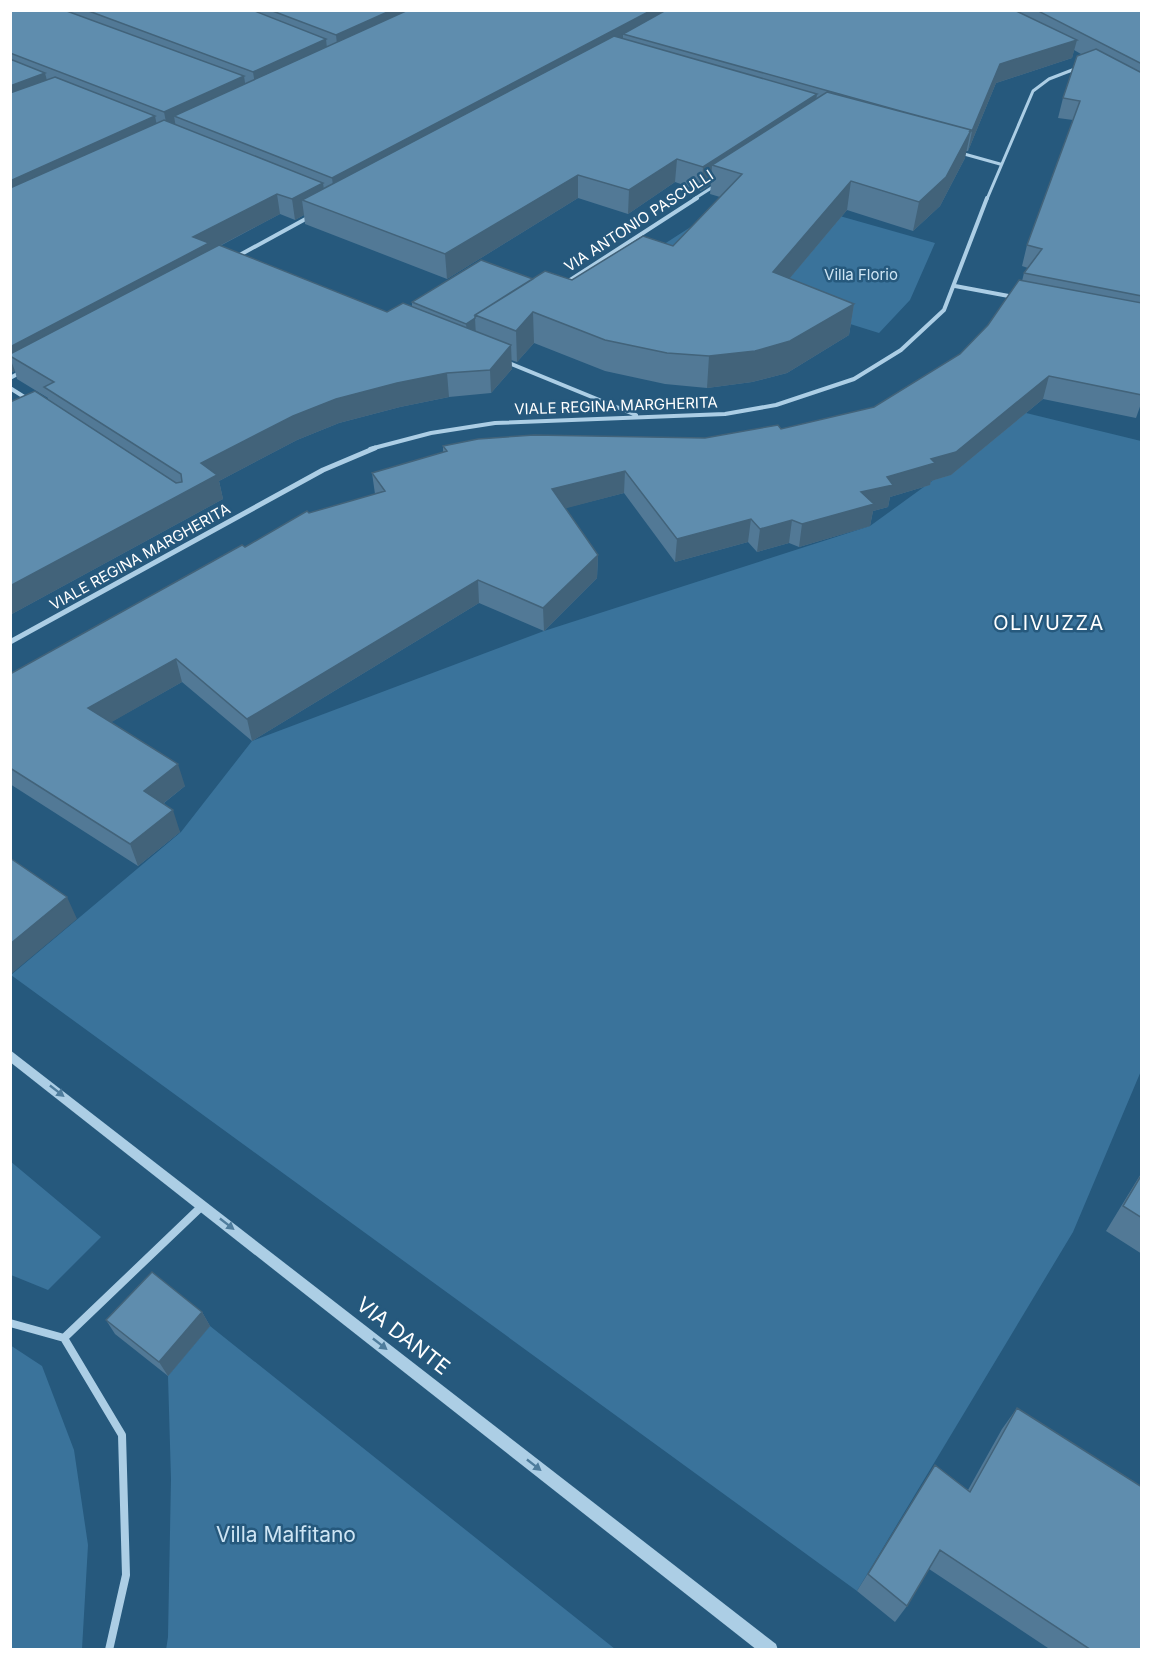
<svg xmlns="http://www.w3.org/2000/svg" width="1152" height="1660" font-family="Inter,sans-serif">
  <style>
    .green { fill: #3a739b }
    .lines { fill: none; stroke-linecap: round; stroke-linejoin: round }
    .minor-far3 { stroke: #accee5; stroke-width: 3 }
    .minor-far2 { stroke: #accee5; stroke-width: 4 }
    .minor-far1 { stroke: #accee5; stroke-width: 5 }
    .minor { stroke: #accee5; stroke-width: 8 }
    .tertiary { fill: #accee5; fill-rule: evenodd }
    .wall { fill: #527996; fill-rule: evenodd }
    .shaded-wall { fill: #42637a }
    .building { fill: #5f8dae; stroke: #42637a; stroke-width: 1.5 }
    .oneway { fill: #4e7c9c }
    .labels { text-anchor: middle; stroke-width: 5; stroke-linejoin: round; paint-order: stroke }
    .far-street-label { font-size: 15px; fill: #fff; stroke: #26597d }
    .far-park-label { font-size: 15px; fill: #cee5f4; stroke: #26597d }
    .neighbourhood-label { font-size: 20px; letter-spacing: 1.5px; fill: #fff; stroke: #26597d }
    .near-street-label { font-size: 21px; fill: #fff; stroke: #26597d }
    .near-park-label { font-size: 21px; fill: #cee5f4; stroke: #26597d }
  </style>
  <rect width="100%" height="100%" fill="#26597d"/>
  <!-- green -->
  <path class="green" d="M748,190l187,53 -25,57 -31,33 -238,-74z
    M1026,413l115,28v630l-68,161 -216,359 -846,-616 170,-143 71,-91 292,-110 326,-105z
    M10,1161l91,76 -53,53 -37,-15z
    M210,1326l405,323 -449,1 2,-13 3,-158 -3,-103z
    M10,1345l32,21 32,84 14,95 -6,104h-71z"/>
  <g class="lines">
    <!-- minor-far3 -->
    <path class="minor-far3" d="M957,152l43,12
      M694,199l22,-14
      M987,199l46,-108 16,-12 31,-12"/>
    <!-- minor-far2 -->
    <path class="minor-far2" d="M236,257l75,-41
      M564,284l133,-86
      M955,286l59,11
      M504,361l132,54
      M10,378l13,-7
      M10,388l19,12
      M370,449l61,-16 64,-10 230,-9 51,-9 78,-26 47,-29 43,-40 43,-112"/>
    <!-- minor-far1 -->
    <path class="minor-far1" d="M10,642l313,-172 52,-22"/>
    <!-- minor -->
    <path class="minor" d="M10,1323l54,15 58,97 4,140 -17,75
      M64,1338l138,-132"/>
    <!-- tertiary -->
    <path class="tertiary" d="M10,1050l766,594 2,6h-21l-747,-588z"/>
  </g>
  <!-- wall -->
  <path class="wall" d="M10,10h1132v391l-6,17 -93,-19 -92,76 -20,6 -1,4 -40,12 -2,10 -15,4 -3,15 -71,21 -10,-4 -32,9 -9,-10 -73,20 -51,-69 -59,15 33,47 -1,23 -53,53 -65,-28 -227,138 -70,-59 -71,40 74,64 -21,17 16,29 -42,34 -128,-82v-110l299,-161 66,-19 -3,-21 71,-20v-7l262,-8 76,-9 93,-22 86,-53 28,-29 34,-44 2,-8 4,-5 -6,-2 5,-21 46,-125 -15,-2 5,-20 18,-44 -7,-4 -2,8 -76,25 -28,68h-2l-1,7 -25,48 -27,25 -66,-21 -58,69 65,25 -5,31 -62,38 -35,9 -45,6 -42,-4 -60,-13 -71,-28 -17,19 -6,-2 1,9 -21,24 -42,4 -49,10 -61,16 -42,17 -78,41 4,18 -213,116v-213l38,-3v-1l-31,-19 -2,-8 -5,2zM675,182l26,9 10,-7 -1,10 10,3 -47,49 -101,34 -39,-1 -121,23v4l-25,6 -167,-66 60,-32 15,6 9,-5 1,9 142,55 131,-81 50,16z
    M1142,1172v82l-36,-23z
    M202,1312l8,14 -42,50 -53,-42 -9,-14z
    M1017,1408l125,242h-91l-122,-81 -22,37 -12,16 -38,-31 78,-126 33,25 34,-61z"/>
  <!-- shaded-wall -->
  <path class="shaded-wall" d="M392,10h43l-97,44 -2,-19z
    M652,10h10v13l-39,11v10l-288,155 -3,-21z
    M326,39l2,19 -72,33 -3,-19z
    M1077,40l-5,18 -76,25 -28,68 4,-20 28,-67z
    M45,73l5,19 -40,16v-22z
    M244,76l3,20 -73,20 2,12 -8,4 -4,-20z
    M817,94l-3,23 -102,48 -1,19 -10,7 2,-24z
    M155,116l4,20 -149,68v-23z
    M971,130l-6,28 -25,48 -27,25 6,-29z
    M677,159l-2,23 -47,32 1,-24z
    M578,175v23l-131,81 -2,-25z
    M851,181l-4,29 -78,93 4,-31z
    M323,183l3,21 -24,-4 2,15 -9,5 -3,-21z
    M277,194l3,20 -270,142v-9l183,-110z
    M854,304l-5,31 -62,38 -35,9 -45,6 2,-32z
    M533,312l1,31 -17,19 -1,-31z
    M475,318l1,19 -8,5 -2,-18z
    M511,345l1,24 -21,24 -1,-23z
    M10,358l5,13 -5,2z
    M447,373l2,24 -49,10 -61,16 -42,17 -78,41 4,18 -213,116v-29l196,-105 -5,-18 92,-47 43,-17 61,-16z
    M1049,376l-6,23 -92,76 -20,6 -1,4 -40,12 -2,10 -15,4 -3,15 -71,21 3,-23 59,-32 26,-15 44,-18z
    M625,471l-1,22 -72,19v-23z
    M751,519l-3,23 -73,20 2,-23z
    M792,520l-3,23 -32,9 3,-23z
    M598,555l-1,23 -53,53 -1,-23z
    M478,580l1,23 -227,138 -5,-22z
    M176,659l6,23 -86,49 -8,-23z
    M178,764l7,22 -34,27 -7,-22z
    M173,810l7,22 -42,34 -8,-22z
    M67,897l10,22 -67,56v-31z
    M202,1312l8,14 -42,50 -9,-14z"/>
  <!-- building -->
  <path class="building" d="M10,10h54l180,66 -80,36 -154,-59z
    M86,10h166l74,29 -73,33z
    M270,10h122l-56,25z
    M408,10h244l-320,168 -158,-62z
    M666,10h348l63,30 -77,24 -28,67h-2l1,-1 -67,-18 -281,-78z
    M1038,10h104v54l-102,-52z
    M614,36l203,58 -114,73 -26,-8 -48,31 -51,-15 -133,79 -143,-54z
    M1096,49l46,24v223l-118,-23 18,-24 -15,-4 53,-144 -17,-3 14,-42z
    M10,59l35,14 -35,13z
    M55,77l100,39 -145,65v-88z
    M827,92l144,38 -25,47 -27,25 -68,-21 -78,91 81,32 -64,37 -35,10 -46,5 -42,-3 -62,-13 -72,-28 -17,19 -41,-16 70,-44 27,9 71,-44 30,10 69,-72 -30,-9z
    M164,120l159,63 -31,16 -15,-5 -84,43 16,6 -199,104v-159z
    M219,245l168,67 16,-9 108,42 -21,25 -43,3 -50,10 -61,16 -43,17 -92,47 16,12 -207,111v-184l25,-11 141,92 6,-1 -1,-8 -137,-87 10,-5 -44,-26v-2z
    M481,260l52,19 -58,36v3l-9,6 -54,-22z
    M1019,280l123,23v92l-93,-19 -93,76 -25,7 4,4 -48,14 6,8 -32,7 13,12 -72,20 -10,-4 -32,9 -9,-10 -74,20 -52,-68 -73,18 46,66 -55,53 -65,-28 -231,139 -71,-60 -88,49 90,56 -34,27 29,19 -43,34 -120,-76v-94l232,-129 3,2 62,-36 2,2 76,-22 -13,-18 75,-22 -4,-5 35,-7 56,-4 171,3 73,-13 3,4 93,-22 86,-53 28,-29z
    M10,858l57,39 -57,47z
    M1142,1174v44l-19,-12z
    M152,1272l50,40 -43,50 -53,-42z
    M1017,1408l125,79v163h-51l-151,-100 -33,56 -39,-32 67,-109 35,27z"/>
  <!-- one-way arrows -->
  <defs><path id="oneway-solid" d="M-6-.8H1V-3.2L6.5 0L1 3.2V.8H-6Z" transform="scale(1.5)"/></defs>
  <g class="oneway">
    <use href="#oneway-solid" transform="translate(57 1091) rotate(38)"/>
    <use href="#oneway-solid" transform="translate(227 1224) rotate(38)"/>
    <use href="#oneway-solid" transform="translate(380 1344) rotate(38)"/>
    <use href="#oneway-solid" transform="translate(534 1465) rotate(38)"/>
  </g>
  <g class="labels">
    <!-- far-street labels -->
    <g class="far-street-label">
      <text transform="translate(639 221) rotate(-33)" y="5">VIA ANTONIO PASCULLI</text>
      <text transform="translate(616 406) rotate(-2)" y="5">VIALE REGINA MARGHERITA</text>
      <text transform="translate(140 557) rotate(-29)" y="5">VIALE REGINA MARGHERITA</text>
    </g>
    <!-- far-park labels -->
    <g class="far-park-label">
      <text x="861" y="280">Villa Florio</text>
    </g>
    <!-- neighbourhood labels -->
    <g class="neighbourhood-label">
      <text x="1049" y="630">OLIVUZZA</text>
    </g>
    <!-- near-street labels -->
    <g class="near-street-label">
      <text transform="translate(403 1336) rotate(38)" y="7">VIA DANTE</text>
    </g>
    <!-- near-park labels -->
    <g class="near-park-label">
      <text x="286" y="1542">Villa Malfitano</text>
    </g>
  </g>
  <!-- border -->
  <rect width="1152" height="1660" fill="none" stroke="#ffffff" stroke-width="24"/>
</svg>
